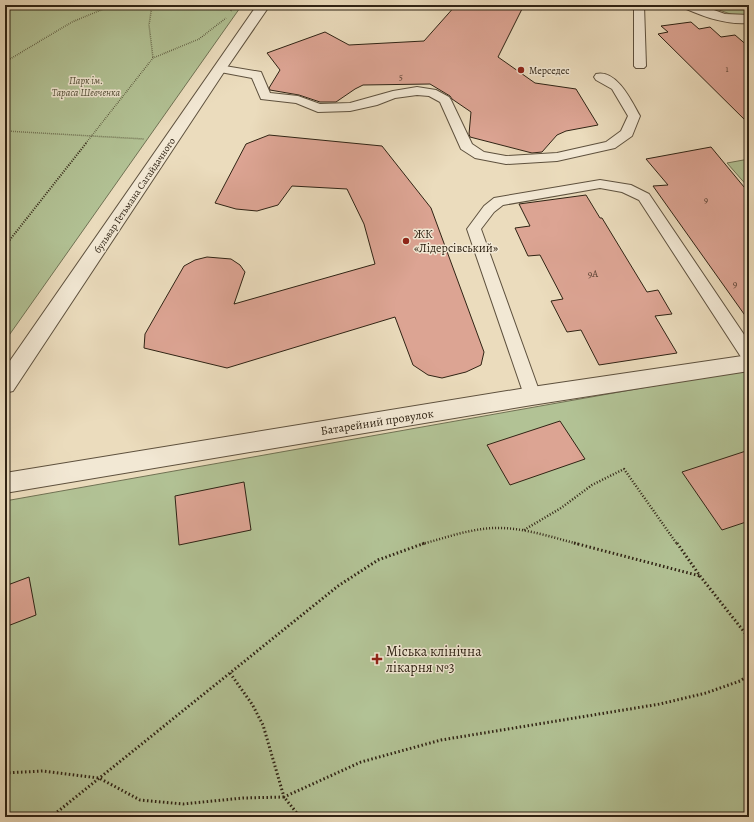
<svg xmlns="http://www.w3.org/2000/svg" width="754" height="822" font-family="Alegreya,serif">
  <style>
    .green { fill: #b2c295; stroke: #707254 }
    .building { fill: #dca493; stroke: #2f2314 }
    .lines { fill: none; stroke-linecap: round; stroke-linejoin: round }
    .service-casing { stroke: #5e513e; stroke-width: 2 }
    .minor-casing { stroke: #5e513e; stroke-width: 2 }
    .path-far3 { stroke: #2f2314; stroke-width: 1.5; stroke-dasharray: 0.5 1.5; stroke-linecap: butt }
    .path-far2 { stroke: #2f2314; stroke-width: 2; stroke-dasharray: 1 1.5; stroke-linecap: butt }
    .path-far1 { stroke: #2f2314; stroke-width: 2.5; stroke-dasharray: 1 2; stroke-linecap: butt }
    .path { stroke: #2f2314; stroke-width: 3; stroke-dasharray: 1.5 2.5; stroke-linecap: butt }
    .service { fill: #f2e8d4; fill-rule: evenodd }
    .minor { fill: #f2e8d4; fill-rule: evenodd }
    .poi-dot { fill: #8f2418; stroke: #f2e8d4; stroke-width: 1.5 }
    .labels { text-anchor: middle; stroke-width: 3; stroke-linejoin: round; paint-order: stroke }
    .far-number-label { font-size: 9px; fill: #5a4334 }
    .far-poi-label { font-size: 10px; fill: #2f2314; stroke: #f2e8d4; text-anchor: start }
    .far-park-label { font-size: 10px; font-style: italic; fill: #504b34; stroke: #f2e8d4 }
    .far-street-label { font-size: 10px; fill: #2f2314; stroke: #f2e8d4 }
    .number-label { font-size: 10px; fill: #5a4334 }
    .poi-label { font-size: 12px; fill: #2f2314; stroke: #f2e8d4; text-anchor: start }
    .street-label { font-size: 12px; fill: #2f2314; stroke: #f2e8d4 }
    .near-poi-label { font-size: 14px; fill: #2f2314; stroke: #f2e8d4; text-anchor: start }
  </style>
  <rect width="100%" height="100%" fill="#ebdcbd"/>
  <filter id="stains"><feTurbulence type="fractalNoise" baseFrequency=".005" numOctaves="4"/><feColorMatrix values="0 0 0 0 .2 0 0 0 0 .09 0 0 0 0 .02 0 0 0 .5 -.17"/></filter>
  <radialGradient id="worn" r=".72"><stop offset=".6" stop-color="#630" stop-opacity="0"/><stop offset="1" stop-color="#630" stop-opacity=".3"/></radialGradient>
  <!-- green -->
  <path class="green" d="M5,5h237l-237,336z
    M705,5h44v10l-13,1z
    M749,159v29l-22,-25z
    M749,369v448h-744v-316z"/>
  <!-- building -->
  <path class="building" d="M456,5h68l-26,52 37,26 41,6 22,36 -32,6 -9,4 -15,17 -10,1 -62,-16 -1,-3 2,-22 -19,-13 -2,-3 -20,-12 -67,1 -8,4 -19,13h-16l-21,-7 -29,-5 -1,-2 11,-18 -13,-17 58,-21 24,13 75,-4z
    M691,22l8,7 11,-2 11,10 14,-2 14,12v77l-91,-90 10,-2 -7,-6z
    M269,135l113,11 49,62 53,144 -3,13 -15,7 -24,6 -14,-3 -15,-10 -18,-48 -168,51 -83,-20 1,-14 39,-68 11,-6 12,-3 24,2 9,6 5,7 -11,32 141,-40 -11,-40 -17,-35 -55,-3 -14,19 -21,6 -21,-2 -21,-6 31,-59z
    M711,147l38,46v128l-96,-135 15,-1 -22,-26z
    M586,195l14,23h2l45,74 11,-2 14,24 -17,2 22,37 -78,12 -18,-35 -14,2 -16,-31 12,-2 -23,-44 -12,1 -13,-28 15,-2 -11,-22z
    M560,421l25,38 -75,26 -23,-40z
    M749,450v71l-27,9 -40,-58z
    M244,482l7,48 -72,15 -4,-49z
    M29,577l7,38 -31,12v-41z"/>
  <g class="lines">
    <!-- service casing -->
    <g class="service-casing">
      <path id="service" d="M634,5h10l2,61 -2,2h-8l-2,-2z
        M219,65l42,7 9,21 28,3 22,8 30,-1 43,-12 24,-4 19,3 13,7 2,3 21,44 12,8 22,4 51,-3 49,-11 15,-11 7,-15 -16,-27 -16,-9 -2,-3 2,-3c21,-5 36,28 44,42l-8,20 -17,12 -58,13 -51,3 -31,-6 -14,-9 -21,-47 -11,-6 -12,-1 -22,3 -18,7 -27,6 -32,1 -22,-9 -35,-4 -9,-21 -37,-7 -2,-2 2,-2z
        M600,180l31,5 18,9 100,148v19l-6,-1 -104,-160 -17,-8 -22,-4 -97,17 -9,7 -13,17 60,167 -3,5 -6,2 -6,-2 -59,-172 17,-23 10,-8z"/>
    </g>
    <!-- minor casing -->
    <g class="minor-casing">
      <path id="minor" d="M257,5h13l-44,64 -213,322 -8,2v-25z
        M683,5h17l25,9 24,1v8c-23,2 -44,-6 -65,-15z
        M749,355v16l-217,34 -527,88v-20l527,-86z"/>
    </g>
    <!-- path-far3 -->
    <path class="path-far3" d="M152,5l-3,20 4,33
      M231,11l2,-6
      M5,62l67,-40 41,-17
      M5,131l139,8
      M86,143l67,-85 46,-19 27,-21"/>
    <!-- path-far2 -->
    <path class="path-far2" d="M5,246l82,-104"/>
    <!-- path-far1 -->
    <path class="path-far1" d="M524,530l37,-22 31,-23 32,-16 53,75
      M422,544c23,-6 47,-15 72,-16 28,-1 57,9 84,16"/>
    <!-- path -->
    <path class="path" d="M574,543l126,33
      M677,543l23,33 49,62
      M230,673l22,31 11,21 21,72 77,-35 80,-22 219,-36 46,-11 34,-12 9,-6
      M5,773l38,-2 56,7 41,22 43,4 60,-6 41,-1 16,20
      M51,817l287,-231 40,-26 47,-17"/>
    <!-- service -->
    <use href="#service" class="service"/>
    <!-- minor -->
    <use href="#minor" class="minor"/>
  </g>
  <!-- markers -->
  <g class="poi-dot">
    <circle cx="521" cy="70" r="4"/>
    <circle cx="406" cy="241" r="4"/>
    <path d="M375 653h4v4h4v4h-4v4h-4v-4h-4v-4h4z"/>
  </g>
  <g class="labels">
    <!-- far-number labels -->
    <g class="far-number-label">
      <text x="727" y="72">1</text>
      <text x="401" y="80">5</text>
      <text x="706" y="203">9</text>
    </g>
    <!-- far-poi labels -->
    <g class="far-poi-label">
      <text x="529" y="74">Мерседес</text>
    </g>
    <!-- far-park labels -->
    <g class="far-park-label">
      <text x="86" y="84">Парк ім.<tspan x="86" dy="12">Тараса Шевченка</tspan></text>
    </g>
    <!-- far-street labels -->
    <g class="far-street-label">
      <text transform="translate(134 195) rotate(-56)" y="4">бульвар Гетьмана Сагайдачного</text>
    </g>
    <!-- number labels -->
    <g class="number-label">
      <text x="593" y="277">9А</text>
      <text x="735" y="287">9</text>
    </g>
    <!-- poi labels -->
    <g class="poi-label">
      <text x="414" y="238">ЖК<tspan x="414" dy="14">«Лідерсівський»</tspan></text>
    </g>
    <!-- street labels -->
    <g class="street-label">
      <text transform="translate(377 422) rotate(-9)" y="4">Батарейний провулок</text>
    </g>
    <!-- near-poi labels -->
    <g class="near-poi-label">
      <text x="386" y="656">Міська клінічна<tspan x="386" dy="16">лікарня №3</tspan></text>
    </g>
  </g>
  <!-- margin -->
  <rect width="754" height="822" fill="none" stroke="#ebdcbd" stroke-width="20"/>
  <rect x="6" y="6" width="742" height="810" fill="none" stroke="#2f2314" stroke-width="2"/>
  <rect x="10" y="10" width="734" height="802" fill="none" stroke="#2f2314"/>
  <rect width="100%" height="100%" filter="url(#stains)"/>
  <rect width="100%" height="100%" fill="url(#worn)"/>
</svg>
